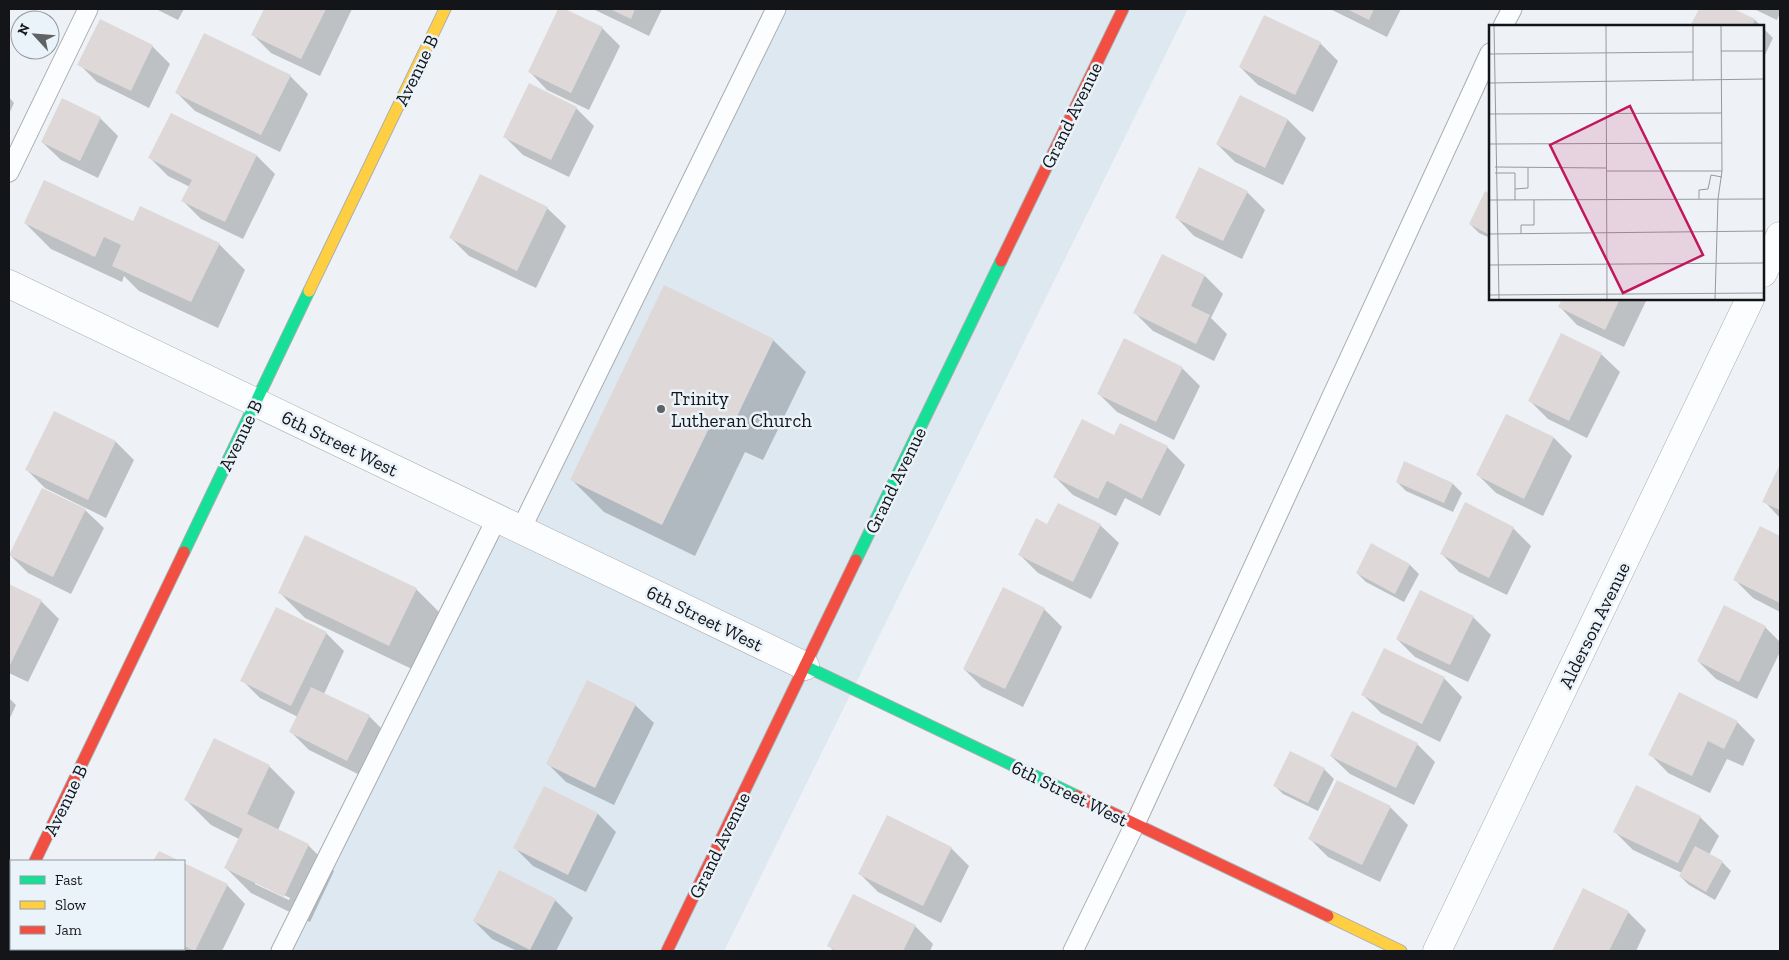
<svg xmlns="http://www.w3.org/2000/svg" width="1789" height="960" font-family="'Zilla Slab',serif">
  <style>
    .built { fill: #dde8f0 }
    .shadow { fill: #0003; fill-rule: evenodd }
    .building { fill: #ded9d8 }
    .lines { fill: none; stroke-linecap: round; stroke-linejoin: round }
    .lane-casing { stroke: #aaadb0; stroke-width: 21 }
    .street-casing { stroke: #aaadb0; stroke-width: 29 }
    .fast-casing { stroke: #aaadb0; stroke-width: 13 }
    .slow-casing { stroke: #aaadb0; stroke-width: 13 }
    .jam-casing { stroke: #aaadb0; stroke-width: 13 }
    .lane { stroke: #fcfdfe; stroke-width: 19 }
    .street { stroke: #fcfdfe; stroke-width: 28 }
    .fast { stroke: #16e098; stroke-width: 11 }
    .slow { stroke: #ffcf43; stroke-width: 11 }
    .jam { stroke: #f24e42; stroke-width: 11 }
    .poi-dot { fill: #606266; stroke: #eaf2fa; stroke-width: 2 }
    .labels { text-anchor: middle; stroke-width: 5; stroke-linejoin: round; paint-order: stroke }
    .street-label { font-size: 19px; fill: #131518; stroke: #eaf2fa }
    .poi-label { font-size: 19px; fill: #131518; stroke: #eaf2fa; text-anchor: start }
    .inset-road { fill: none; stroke: #969a9d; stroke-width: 1 }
    .view { fill: #c2185b; fill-opacity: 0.15; stroke: #c2185b; stroke-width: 2.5 }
    .inset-edge { fill: none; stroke: #131518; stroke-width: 2.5 }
  </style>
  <rect width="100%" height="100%" fill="#eef2f6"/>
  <!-- built -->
  <path class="built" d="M776,9h412l-464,942h-443l216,-433 23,11z"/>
  <!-- shadow -->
  <path class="shadow" d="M156,9h28l-6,11z
    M266,9h86l-32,67 -49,-23 -18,-18z
    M560,9l42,19 18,18 -31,64 -42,-20 -18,-19z
    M593,9h69l-13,27z
    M1330,9h71l-14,28z
    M1700,9h31l24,11 6,6h-69z
    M1754,9h26v4l-3,7z
    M1763,28l10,10 -10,21z
    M1320,43l18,18 -25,51 -55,-27 -18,-18z
    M152,46l18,18 -21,44 -52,-26 -18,-18z
    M290,76l18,18 -28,58 -85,-41 -18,-18z
    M9,97l5,6 -5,11z
    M1240,97l48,23 18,18 -23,47 -48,-23 -18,-18z
    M576,108l18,18 -25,51 -46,-22 -18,-18z
    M171,114l86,42 18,18 -32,65 -42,-20 -18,-18 7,-14 -22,-11 -18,-18z
    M100,118l18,18 -20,42 -37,-18 -19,-18z
    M481,176l66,32 19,18 -30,62 -67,-32 -18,-18z
    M1247,192l18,18 -23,49 -48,-23 -18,-19z
    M1485,193l5,2v43l-11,-5 -9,-9z
    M25,223h108l86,21 26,26 -27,58 -79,-37 -15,-15 -2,6 -71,-33z
    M1163,256l42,20 18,18 -12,24 16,16 -13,27 -61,-30 -18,-18z
    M1563,299h84l-23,48 -47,-22 -18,-19z
    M773,340l33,32 -43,88 -18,-8 -50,104 -91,-44 -33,-33z
    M1601,354l19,18 -33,66 -39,-19 -18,-18z
    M1182,368l18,18 -26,54 -57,-28 -19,-19z
    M55,412l61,30 18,18 -28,58 -61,-30 -18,-18z
    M1507,415l47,23 18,18 -29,60 -47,-23 -18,-18z
    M1115,437l52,10 18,18 -25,51 -35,-18 -9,18 -43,-21 -18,-18z
    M1405,463l48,21 9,9 -9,19 -47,-21 -9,-9z
    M1780,467v51l-16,-17z
    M42,489l43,21 19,18 -33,66 -43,-21 -18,-18z
    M1100,525l19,18 -28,56 -53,-26 -18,-18 28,-29z
    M1760,527l20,10v75l-27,-14 -18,-18z
    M1513,528l18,18 -24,49 -48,-23 -18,-19z
    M1410,565l9,9 -15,28 -38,-20 -9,-9z
    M9,586l32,15 18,18 -31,63 -19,-9z
    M416,589l26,26 -26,56 -111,-53 -26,-26z
    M1044,609l18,18 -39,80 -41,-20 -18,-18z
    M1473,617l18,18 -23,47 -53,-25 -18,-18z
    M1765,627l15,15v10l-23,47 -41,-20 -18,-18z
    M326,633l18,18 -20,43 45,22 18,18 -21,44 -57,-28 -18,-18 7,-15 -38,-19 -18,-18z
    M1444,678l18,19 -22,45 -59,-29 -18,-18z
    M9,698l7,7 -7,15z
    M635,705l19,18 -40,82 -48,-23 -18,-18z
    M1737,722l18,18 -12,26 -16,-7 -17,34 -42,-20 -18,-19z
    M214,739l55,27 26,26 -17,38 30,15 26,26 -24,51 -59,-29 -26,-26 14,-28 -28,-14 -26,-26zM255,881l35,17 -1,2 -34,-16z
    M1417,744l18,18 -21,43 -64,-31 -19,-18z
    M1290,753l34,16 10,10 -16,32 -35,-17 -9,-9z
    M1637,787l63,30 19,19 -10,19 13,7 9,9 -16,29 -26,-15 -9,-9 2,-3 -49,-23 -18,-18z
    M544,788l54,26 18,18 -30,60 -53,-26 -18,-18z
    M1390,807l18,18 -28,57 -52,-25 -19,-19z
    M951,848l18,18 -28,57 -63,-31 -18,-18z
    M184,864l43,21 18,19 -23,47h-44l-5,-2h11z
    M1583,890l45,22 18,18 -10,21h-82z
    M555,900l18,18 -17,33h-39l-25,-12 -18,-18z
    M915,926l18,18 -3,7h-96l-5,-5z"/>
  <!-- building -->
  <path class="building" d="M264,9h62l-25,50 -50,-24z
    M558,9h7l38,18 -32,66 -43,-21z
    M610,9h25l-4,10z
    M1347,9h27l-5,11z
    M1699,9h35l21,10 -3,7h-62z
    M1264,15l57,27 -26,53 -56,-28z
    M100,19l53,26 -22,46 -54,-26z
    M204,33l87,42 -30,60 -86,-42z
    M529,83l48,24 -26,53 -48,-23z
    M1240,95l48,24 -23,49 -49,-24z
    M62,98l39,19 -21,44 -39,-19z
    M171,113l86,42 -32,67 -44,-21 11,-21 -44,-22z
    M1199,167l49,24 -25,50 -48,-23z
    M480,174l68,33 -31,64 -68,-33z
    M44,180l89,41 7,-15 80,37 -29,59 -79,-36 9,-21 -17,-8 -9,20 -71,-34z
    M1485,191l5,3v41l-21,-11z
    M1162,254l43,21 -14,31 19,9 -14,29 -63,-31z
    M664,285l110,54 -43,90 -18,-9 -51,105 -92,-45z
    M1562,299h58l-15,31 -47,-23z
    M1561,333l41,20 -33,68 -41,-20z
    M1124,338l59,29 -27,55 -59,-28z
    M54,411l62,30 -28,59 -63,-30z
    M1506,414l48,23 -30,62 -48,-24z
    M1082,419l32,16 6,-12 48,23 -26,53 -35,-18 -9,18 -45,-22z
    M1404,461l49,22 -9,20 -48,-21z
    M1780,464v46l-18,-8z
    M42,488l44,21 -33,68 -44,-22z
    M1465,502l49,25 -25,51 -49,-24z
    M1058,503l43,21 -28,58 -55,-27 18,-37 11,6z
    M1760,526l20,10v67l-47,-23z
    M305,535l112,53 -28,58 -111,-53z
    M1371,543l39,21 -15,30 -39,-21z
    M9,584l33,16 -32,65 -1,-1z
    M1003,587l42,21 -40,81 -42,-20z
    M1420,590l54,26 -24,49 -54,-26z
    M1724,605l42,21 -27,56 -42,-21z
    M276,607l51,25 -36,74 -51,-25z
    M1384,648l61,29 -23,47 -61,-29z
    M587,680l49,24 -41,84 -49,-24z
    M311,687l59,28 -23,46 -58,-29z
    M1679,692l59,29 -14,28 -16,-8 -16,35 -44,-21z
    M1352,711l66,32 -22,45 -66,-32z
    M214,738l56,27 -23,49 62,30 -25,53 -60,-29 19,-39 -59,-29z
    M1290,751l35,17 -17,35 -35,-17z
    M1337,780l54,26 -29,59 -54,-26z
    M1636,785l65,31 -23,47 -65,-31z
    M544,786l54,27 -30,62 -55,-27z
    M887,815l65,32 -29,59 -65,-32z
    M1695,846l28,15 -17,31 -27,-16z
    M159,851l21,10h-27z
    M184,863l44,21 -33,67 -11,-5z
    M499,870l57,29 -26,51 -57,-29z
    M1583,888l46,23 -20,40h-57z
    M853,894l63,31 -13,26h-66l-10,-5z
    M108,949h15l5,2h-21z"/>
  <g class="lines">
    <!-- lane casing -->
    <g class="lane-casing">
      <path id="lane" d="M1503,26l9,-17
        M9,172l79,-163
        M521,529l255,-520
        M281,951l216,-433
        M1073,951l62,-127 355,-771"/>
    </g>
    <!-- street casing -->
    <g class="street-casing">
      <path id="street" d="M1763,273l17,-37
        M9,284l796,382
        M9,916l2,-5
        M1437,951l313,-652"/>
    </g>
    <!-- fast casing -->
    <g class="fast-casing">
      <path id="fast" d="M184,552l125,-261
        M856,560l145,-299
        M805,666l272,130"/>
    </g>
    <!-- slow casing -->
    <g class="slow-casing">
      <path id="slow" d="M309,291l136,-282
        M1328,916l73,35"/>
    </g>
    <!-- jam casing -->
    <g class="jam-casing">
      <path id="jam" d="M1001,261l122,-252
        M1077,796l251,120
        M35,861l149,-309
        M667,951l189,-391"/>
    </g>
    <!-- lane -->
    <use href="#lane" class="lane"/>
    <!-- street -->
    <use href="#street" class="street"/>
    <!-- fast -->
    <use href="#fast" class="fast"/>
    <!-- slow -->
    <use href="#slow" class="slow"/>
    <!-- jam -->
    <use href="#jam" class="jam"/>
  </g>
  <!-- markers -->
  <circle class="poi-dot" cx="661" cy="409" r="5"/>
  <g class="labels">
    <!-- street labels -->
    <g class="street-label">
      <text transform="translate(416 70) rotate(-64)" y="7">Avenue B</text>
      <text transform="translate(1071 115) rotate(-64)" y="7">Grand Avenue</text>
      <text transform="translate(240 435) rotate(-64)" y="7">Avenue B</text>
      <text transform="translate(340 443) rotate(26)" y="7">6th Street West</text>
      <text transform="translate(895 480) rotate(-64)" y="7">Grand Avenue</text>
      <text transform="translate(705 618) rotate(26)" y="7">6th Street West</text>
      <text transform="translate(1594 625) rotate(-64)" y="7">Alderson Avenue</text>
      <text transform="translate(1070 793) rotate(26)" y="7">6th Street West</text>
      <text transform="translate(65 800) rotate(-64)" y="7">Avenue B</text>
      <text transform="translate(719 845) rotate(-64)" y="7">Grand Avenue</text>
    </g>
    <!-- poi labels -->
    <g class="poi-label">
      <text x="671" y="405">Trinity<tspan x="671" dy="22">Lutheran Church</tspan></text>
    </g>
  </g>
  <!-- overview -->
  <g transform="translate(1489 25)">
    <rect width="275" height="275" fill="#eef2f6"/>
    <path class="inset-road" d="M5,0l5,275M117,0l1,275M204,0v56M232,26h43M0,29l204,-2M0,58l275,-4M0,89l233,-1M0,119l233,-1M6,142l112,1M118,146h115M6,148h20v27M26,164l13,-1v-21M210,174v-9l9,-1 3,-14 11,2M0,175l275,-1M0,209l275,-3M32,209v-9h13v-25M0,240l275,-2M0,270l275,-2M226,275l3,-101 4,-28 -1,-146"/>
    <path class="view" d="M141,81l73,149 -80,38 -73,-148z"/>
    <rect width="275" height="275" class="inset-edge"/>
  </g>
  <!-- border -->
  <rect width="1789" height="960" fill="none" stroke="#131518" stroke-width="20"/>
  <!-- legend -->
  <rect x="10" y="860" width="175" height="90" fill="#eaf2fa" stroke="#949aa0"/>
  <rect x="20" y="876" width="25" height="8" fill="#16e098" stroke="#949aa0"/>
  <text x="55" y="885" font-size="15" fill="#131518">Fast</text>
  <rect x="20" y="901" width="25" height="8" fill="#ffcf43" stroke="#949aa0"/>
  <text x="55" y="910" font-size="15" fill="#131518">Slow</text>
  <rect x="20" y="926" width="25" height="8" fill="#f24e42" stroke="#949aa0"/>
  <text x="55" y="935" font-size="15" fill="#131518">Jam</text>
  <!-- north arrow -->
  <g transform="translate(35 35) rotate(296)"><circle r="24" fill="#eaf2fa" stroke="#949aa0"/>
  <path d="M0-4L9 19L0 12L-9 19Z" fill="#606266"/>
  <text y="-8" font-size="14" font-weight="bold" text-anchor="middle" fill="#131518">N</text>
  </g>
</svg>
